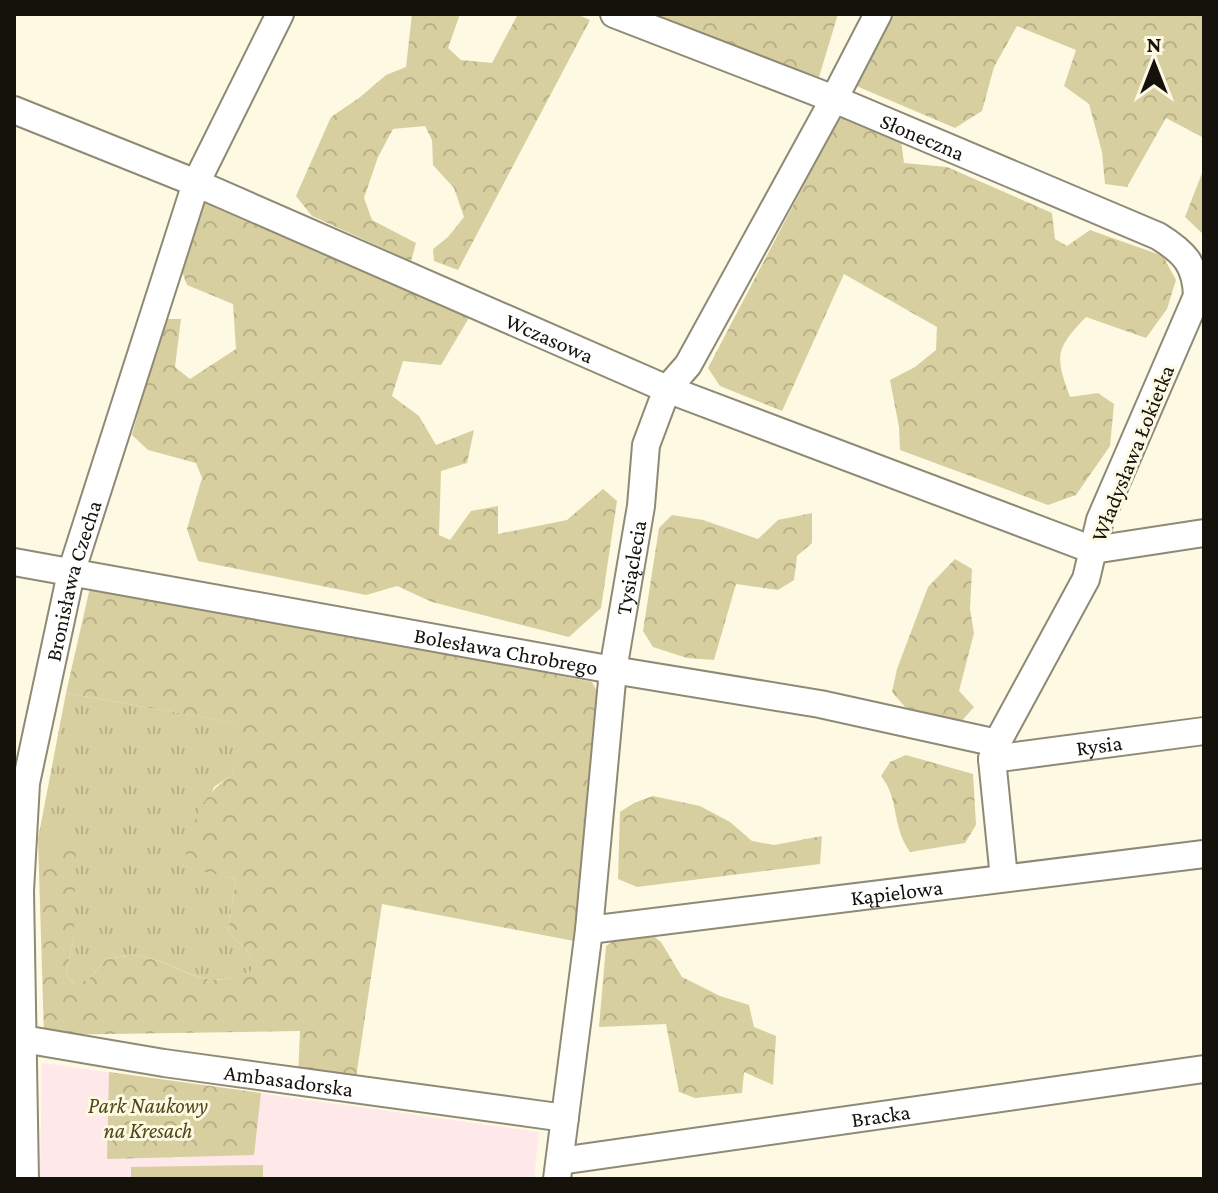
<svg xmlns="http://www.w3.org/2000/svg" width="1218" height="1193" font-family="'Crimson Pro',serif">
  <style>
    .education { fill: #fee8ea }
    .grass { fill: url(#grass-tufts) }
    .forest { fill: url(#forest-crowns) }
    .pitch { fill: #d8cfa0 }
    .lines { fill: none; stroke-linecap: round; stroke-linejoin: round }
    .minor-casing { stroke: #8e8a75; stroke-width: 30 }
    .minor { stroke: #fff; stroke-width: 26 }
    .labels { text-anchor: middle; stroke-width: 6; stroke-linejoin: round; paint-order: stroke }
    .street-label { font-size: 22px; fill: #14120b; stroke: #fdf9e2 }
    .park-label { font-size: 22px; font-style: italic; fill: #504719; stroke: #fdf9e2 }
  </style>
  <defs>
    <pattern id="grass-tufts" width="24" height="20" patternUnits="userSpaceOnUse" patternTransform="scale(2)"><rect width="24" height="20" fill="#d8cfa0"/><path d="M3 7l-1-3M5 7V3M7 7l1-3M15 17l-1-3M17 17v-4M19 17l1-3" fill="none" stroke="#b8b188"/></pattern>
    <pattern id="forest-crowns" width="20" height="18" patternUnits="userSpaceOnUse" patternTransform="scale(2)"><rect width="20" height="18" fill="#d8cfa0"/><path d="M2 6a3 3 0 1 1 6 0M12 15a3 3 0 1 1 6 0" fill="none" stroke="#b8b188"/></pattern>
  </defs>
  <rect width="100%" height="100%" fill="#fdf9e2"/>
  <!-- education -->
  <path class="education" d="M42,1063l497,69 -5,47h-494z"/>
  <!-- grass -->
  <path class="grass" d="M66,693l175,31 -8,50 -19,13 -31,79 53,13 -8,53 20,19 6,19c-56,25 -66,-6 -116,-14 -10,-1 -22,2 -32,3l-18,21 -14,5 -8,-11 8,-37 -36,-98z"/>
  <!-- forest -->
  <path class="forest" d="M412,14h48l-12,34 13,12 31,3 26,-49h58l14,6 -132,250 -24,-9 -1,-12 15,-12 16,-20 -10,-29 -21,-23 -1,-25 -7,-14 -32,3 -15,28 -14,41 8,22 44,23 -5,18 -99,-45 -16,-20 35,-79 28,-19 27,-23 20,-8z
    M651,14h187l-19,63 -166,-57z
    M890,14h314v124l-38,-20 -39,69 -22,-3 -3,-32 -13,-48 -25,-18 12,-36 -59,-24 -23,41 -12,44 -27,17 -101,-43z
    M840,116l61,24 3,23 43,4 105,46 3,26 12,7 23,-16 73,26 13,24 -9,29 -21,29 -60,-21c-31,32 -31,39 -16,80l28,-4 16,11 -4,42 -34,49 -28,10 -148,-55 -1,-23 -9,-47 25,-13 21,-17 1,-23 -93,-53 -62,137 -62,-25 -12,-18z
    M1204,168v67l-19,-18z
    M203,203l16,2 254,106 -32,54 -38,-4 -11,35 27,20 17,29 38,-15 -7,33 -26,8 -2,64 11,5 21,-29 27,-5v28l69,-14 36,-31 14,12 -16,107 -32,29 -137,-35 -35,-16 -31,9 -168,-34 -11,-32 15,-51 -6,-15 -48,-13 -16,-15 32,-116h17l-6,48 15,12 46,-30 -3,-45 -46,-19 -7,-19z
    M812,513v30l-15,13 -3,24 -16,10 -42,-6 -22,76 -27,-2 -34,-11 -10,-16 16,-103 13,-13 31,5 55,19 20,-19z
    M955,559l17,10 -2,40 4,24 -15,58 15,16 -13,15 -56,-15 -13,-15 5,-23 31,-82z
    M91,583l501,99 8,15 -26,244 -192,-37 -27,180 -57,-6 2,-47 -256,4 -6,-196 38,6 -2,92 -8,37 7,10 15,-4 18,-21c10,-1 22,-4 32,-3 49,8 60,39 115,14l-5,-19 -20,-19 8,-53 -53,-12c9,-42 13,-68 50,-93l7,-50 -174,-31z
    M906,755l67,19 3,51 -11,18 -55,9c-19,-27 -10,-52 -29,-76l9,-14z
    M653,796l47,10 30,16 22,19 22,4 48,-9 -2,28 -183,23 -19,-8 2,-67 14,-9z
    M625,932h23l13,10 21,35 38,19 29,9 5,22 22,9 -3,49 -29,-13 -2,21 -47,5 -16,-6 -13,-68 -67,3 7,-81z
    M109,1072l152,21 -7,62 -147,4z"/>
  <!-- pitch -->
  <path class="pitch" d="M263,1165v14h-132v-12z"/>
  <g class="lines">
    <!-- minor casing -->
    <g class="minor-casing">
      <g id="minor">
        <path id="s1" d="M614,14l220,85 324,137c26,16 38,28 39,60l-97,224 -14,59 -89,164 -5,16 12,119"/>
        <path id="s2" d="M14,110l182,73 471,206 426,161 111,-17"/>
        <path id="s3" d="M14,562l599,108 207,34 177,39"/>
        <path id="s4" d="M992,759l212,-28"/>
        <path id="s5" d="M589,930l615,-76"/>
        <path id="s6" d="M14,1040l9,-1 141,24 401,55"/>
        <path id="s7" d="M560,1161l644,-92"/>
        <path id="s8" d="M25,1179l-5,-288 6,-108 45,-210 125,-390 84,-169"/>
        <path id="s9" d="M557,1179l32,-249 24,-260 28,-164 5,-61 21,-56 21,-24 146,-266 44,-85"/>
      </g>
    </g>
    <!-- minor -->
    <use href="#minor" class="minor"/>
  </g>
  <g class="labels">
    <!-- street labels -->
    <g class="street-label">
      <text dy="8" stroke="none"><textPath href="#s1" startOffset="332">Słoneczna</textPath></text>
      <text dy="8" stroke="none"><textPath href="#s2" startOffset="582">Wczasowa</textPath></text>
      <text transform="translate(1132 453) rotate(-68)" y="8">Władysława Łokietka</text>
      <text dy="8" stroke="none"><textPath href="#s9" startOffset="616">Tysiąclecia</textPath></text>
      <text dy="8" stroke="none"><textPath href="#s8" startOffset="604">Bronisława Czecha</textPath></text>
      <text dy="8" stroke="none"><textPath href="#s3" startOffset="500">Bolesława Chrobrego</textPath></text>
      <text dy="8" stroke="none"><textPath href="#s4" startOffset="108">Rysia</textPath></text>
      <text dy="8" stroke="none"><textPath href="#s5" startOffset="310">Kąpielowa</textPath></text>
      <text dy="8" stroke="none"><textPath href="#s6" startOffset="278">Ambasadorska</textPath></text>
      <text dy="8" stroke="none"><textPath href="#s7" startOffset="324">Bracka</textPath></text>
    </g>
    <!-- park labels -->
    <g class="park-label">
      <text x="148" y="1113">Park Naukowy<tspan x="148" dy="25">na Kresach</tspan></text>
    </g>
  </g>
  <!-- border -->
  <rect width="1218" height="1193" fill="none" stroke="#14120b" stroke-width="32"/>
  <!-- north arrow -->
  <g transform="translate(1154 64)" stroke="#fdf9e2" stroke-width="6" paint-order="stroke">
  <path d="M0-6L14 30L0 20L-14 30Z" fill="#14120b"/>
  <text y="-12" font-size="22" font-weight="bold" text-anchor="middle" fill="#14120b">N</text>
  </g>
</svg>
